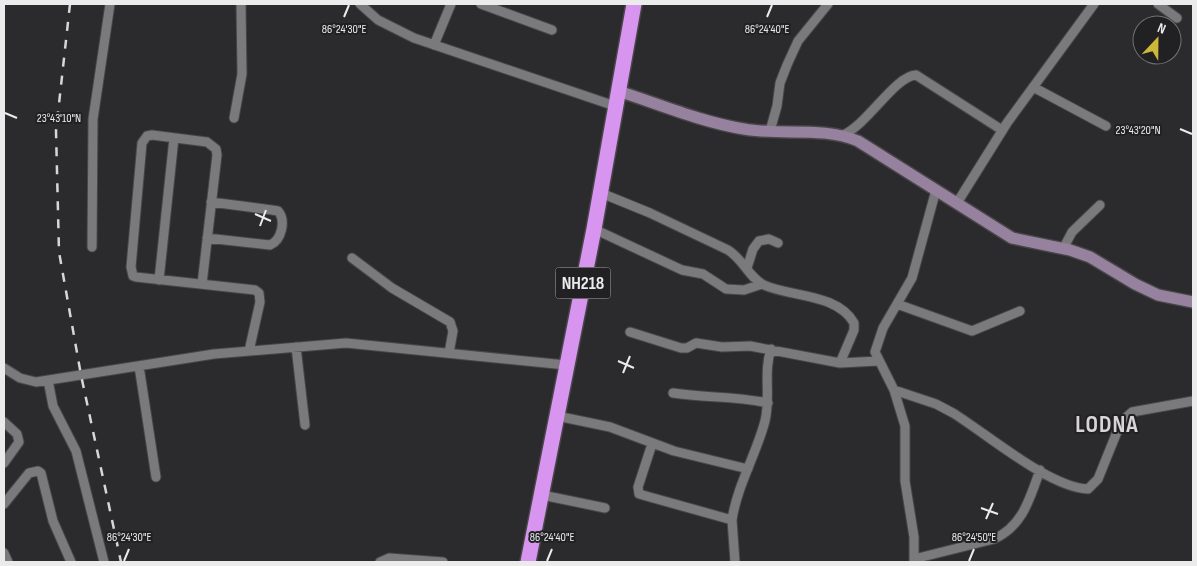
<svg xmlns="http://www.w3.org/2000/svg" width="1197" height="566" font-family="'Sofia Sans Condensed',sans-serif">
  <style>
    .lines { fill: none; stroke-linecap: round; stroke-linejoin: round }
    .street-casing { stroke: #484648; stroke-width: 11 }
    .secondary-casing { stroke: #484648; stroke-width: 14 }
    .highway-casing { stroke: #484648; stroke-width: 18 }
    .street { stroke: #7a797b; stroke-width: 9 }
    .secondary { stroke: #96819e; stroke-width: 11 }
    .highway { stroke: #d795f0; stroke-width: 15 }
    .rail { stroke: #d8d7d8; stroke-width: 2.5; stroke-dasharray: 9 9; stroke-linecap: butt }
    .ticks { fill: none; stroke: #ecebec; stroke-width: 2 }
    .labels { text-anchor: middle; stroke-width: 4; stroke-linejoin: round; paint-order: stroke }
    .shield { fill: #212022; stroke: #afaeaf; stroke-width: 1 }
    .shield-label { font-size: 18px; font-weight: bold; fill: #ecebec }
    .district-label { font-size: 24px; font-weight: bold; letter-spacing: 1px; fill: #d7d5d8; stroke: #212022 }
    .ticks-label { font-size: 12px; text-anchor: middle; fill: #ecebec; stroke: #212022; stroke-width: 4; stroke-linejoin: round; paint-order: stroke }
  </style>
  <rect width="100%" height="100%" fill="#2b2a2c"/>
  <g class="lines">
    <!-- street casing -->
    <g class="street-casing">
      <path id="street" d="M360,4l18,16 36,18 201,68
        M481,4l71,26
        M1158,4l19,14
        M434,45l17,-41
        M1033,87l73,39
        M234,118l8,-44 -1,-70
        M770,131l7,-25 3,-23 7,-18 11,-24 30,-37
        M843,135c25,-11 52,-59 73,-60l86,55
        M601,193l49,20 78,37c15,9 21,28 36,35 26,12 73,8 90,38v7l-14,33
        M957,203l50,-80 87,-119
        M594,229l88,41 21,4 23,15 18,1 18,-6
        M207,238l63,7c12,-5 16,-25 8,-34l-6,-1 -61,-8
        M92,247l1,-128 17,-115
        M1063,249l9,-17 28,-27
        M352,258l40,30 58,34 3,9 -4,22
        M747,268l6,-19 6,-8 10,-2 9,4
        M159,280l15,-142
        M202,284l15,-129 -1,-6 -9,-7 -55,-7 -5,1 -5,7 -11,124 2,9 3,1 119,13 4,3 1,9 -11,49
        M897,304l75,27 48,-20
        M630,332l51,16h6l9,-5 26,4 28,-1 90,17 38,-2
        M296,347l9,78
        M139,366l17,111
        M4,368l16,10 16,4 178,-28 132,-11 220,22
        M48,380l5,26 23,45 28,111
        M894,390l42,14 17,9c34,21 97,75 135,76l10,-10 23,-57 11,-10 61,-11
        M673,393c32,5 63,3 95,10
        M557,416l53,11 64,24 74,18
        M4,422l13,12 2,8 -15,21
        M652,444l-14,43 1,7 93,26 3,42
        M542,495l63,13
        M4,504l25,-31 9,-2 3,2 12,48 18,41
        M732,520c5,-34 24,-65 33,-99 6,-24 -2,-48 6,-72
        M4,553l4,9
        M914,559l80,-20c29,-13 36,-41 46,-69
        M380,562l9,-4 54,4
        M914,562v-25l-9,-56v-55l-11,-36 -19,-38 8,-24 29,-50 24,-88"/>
    </g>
    <!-- secondary casing -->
    <g class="secondary-casing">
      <path id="secondary" d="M618,91c41,13 83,31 126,38 38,7 78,-3 114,12l154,97 58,12 20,7 45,27 23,11 35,7"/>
    </g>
    <!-- highway casing -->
    <g class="highway-casing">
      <path id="highway" d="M528,562l66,-333 40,-225"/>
    </g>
    <!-- street -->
    <use href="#street" class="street"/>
    <!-- secondary -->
    <use href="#secondary" class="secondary"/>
    <!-- highway -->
    <use href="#highway" class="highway"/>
    <!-- rail -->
    <path class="rail" d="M70,4l-14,127 3,121 22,123 40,187"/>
  </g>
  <!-- ticks -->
  <path class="ticks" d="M344,17l5,-12M767,17l5,-12M5,113l12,5M1180,129l12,5M255,214l16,7M260,226l6,-16M618,361l16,7M623,373l7,-17M981,508l17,6M986,519l7,-16M124,561l5,-12M547,561l5,-12M969,561l5,-12"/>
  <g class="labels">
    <!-- shield labels -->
    <rect class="shield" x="555.5" y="267.5" width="55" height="31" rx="4"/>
    <g class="shield-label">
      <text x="583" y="289">NH218</text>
    </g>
    <!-- district labels -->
    <g class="district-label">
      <text x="1107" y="432">LODNA</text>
    </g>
  </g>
  <g class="ticks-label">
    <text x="344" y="33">86°24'30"E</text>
    <text x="767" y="33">86°24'40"E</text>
    <text x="59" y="122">23°43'10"N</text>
    <text x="1138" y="134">23°43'20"N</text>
    <text x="129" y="541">86°24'30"E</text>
    <text x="552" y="541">86°24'40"E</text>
    <text x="974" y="541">86°24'50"E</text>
  </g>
  <!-- border -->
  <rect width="1197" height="566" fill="none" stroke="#ecebec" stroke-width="10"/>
  <!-- north arrow -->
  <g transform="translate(1157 40) rotate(22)"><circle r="24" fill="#212022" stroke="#727173"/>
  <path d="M0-4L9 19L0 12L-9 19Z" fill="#ccb938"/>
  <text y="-8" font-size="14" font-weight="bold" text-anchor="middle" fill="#ecebec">N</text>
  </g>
</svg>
